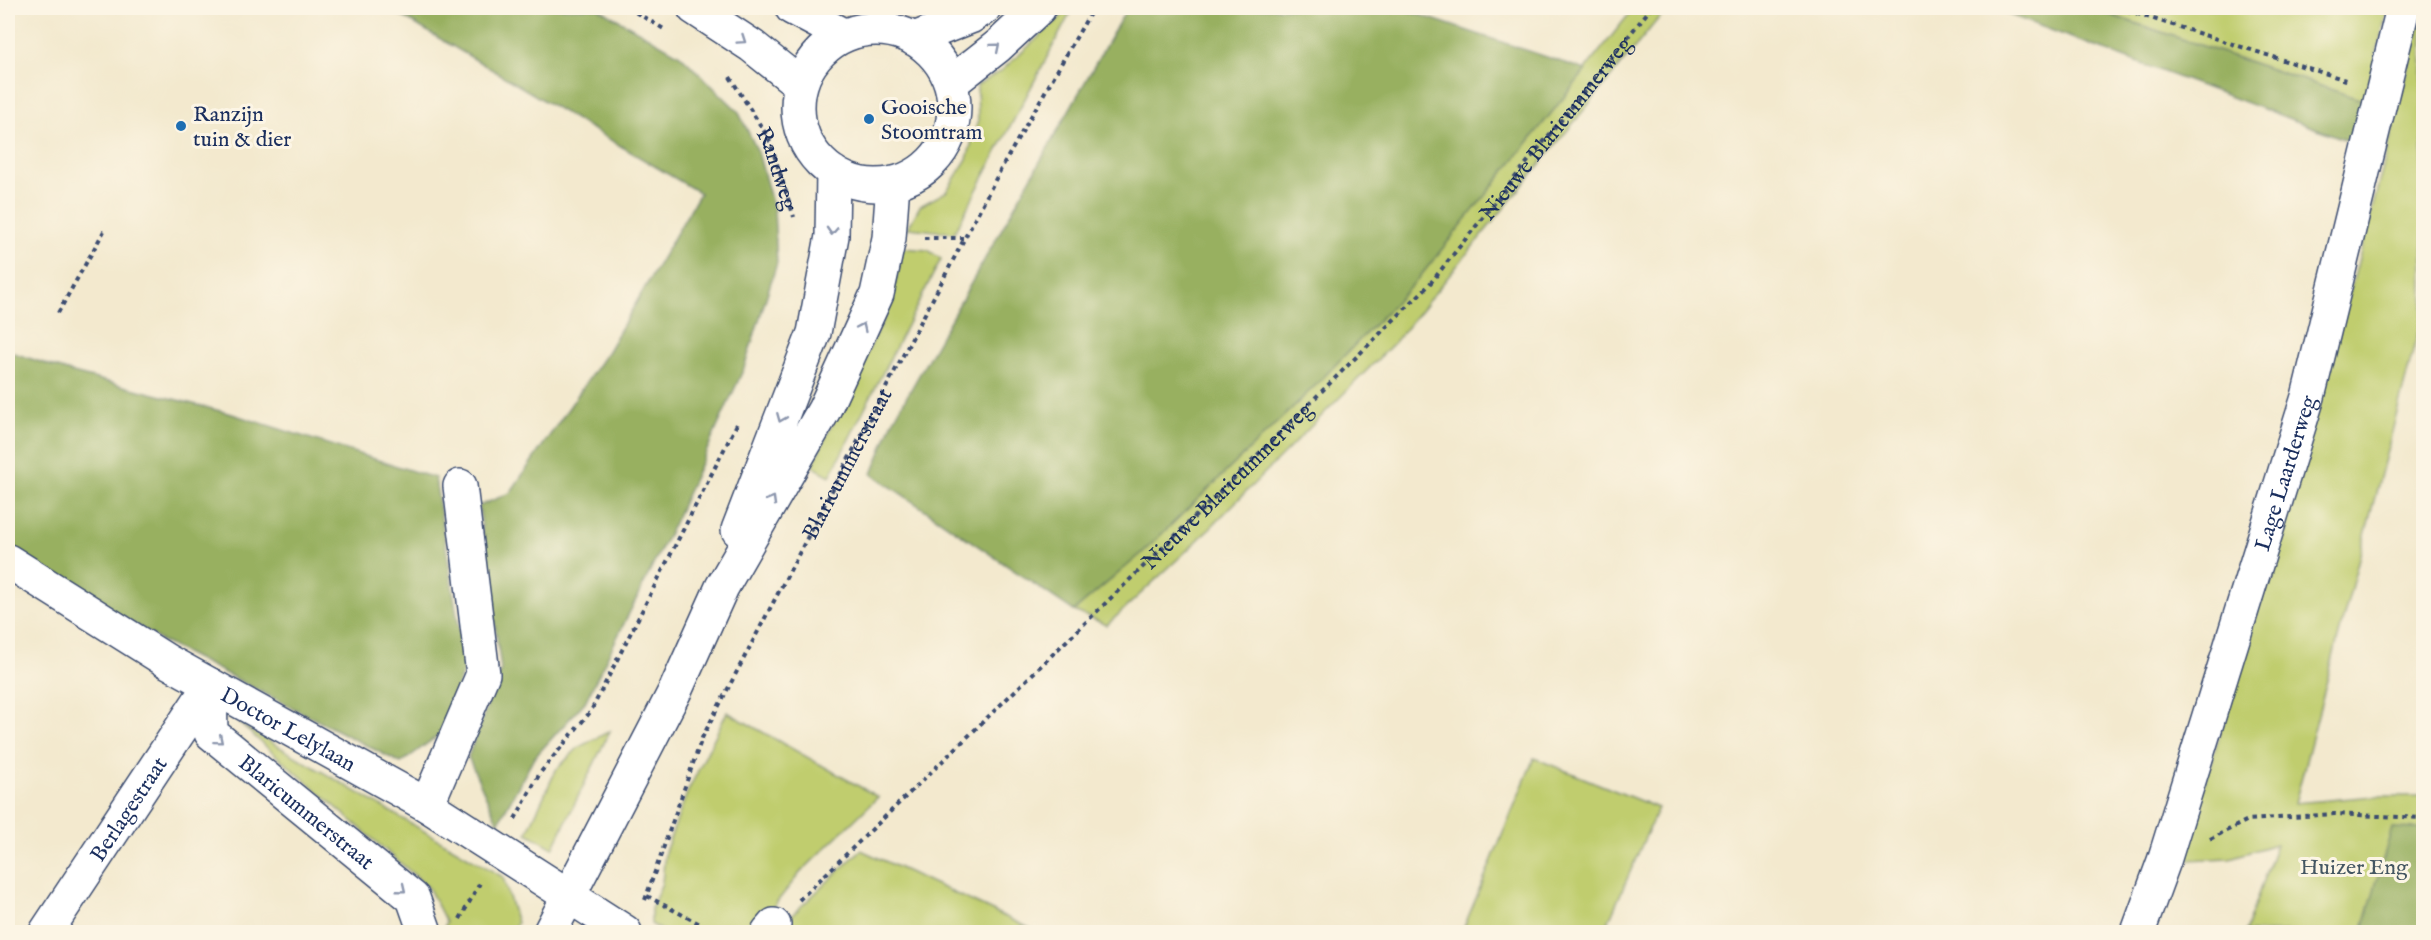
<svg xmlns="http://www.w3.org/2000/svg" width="2431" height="940" font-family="'IM FELL English',serif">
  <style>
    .green { fill: #c0cd6e; stroke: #6e7e66; stroke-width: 1.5 }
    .forest { fill: #98b061; stroke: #5a7060; stroke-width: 1.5 }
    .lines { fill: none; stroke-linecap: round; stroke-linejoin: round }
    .minor-casing { stroke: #3b4b6f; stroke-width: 36 }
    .major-casing { stroke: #3b4b6f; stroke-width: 36 }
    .path { stroke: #3b4b6f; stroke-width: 4; stroke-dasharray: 4.5 4.5; stroke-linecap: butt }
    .minor { stroke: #fff; stroke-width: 33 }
    .major { stroke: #fff; stroke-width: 33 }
    .oneway { stroke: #8d97ae }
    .poi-dot { fill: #1f6fb2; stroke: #fcf5e5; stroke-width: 2 }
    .labels { text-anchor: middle; stroke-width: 6; stroke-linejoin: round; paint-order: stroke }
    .poi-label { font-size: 22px; fill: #1b2f5e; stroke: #fcf5e5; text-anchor: start }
    .street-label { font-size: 22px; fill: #1b2f5e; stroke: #fcf5e5 }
    .park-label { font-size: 22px; fill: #445662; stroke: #fcf5e5 }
  </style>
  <rect width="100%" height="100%" fill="#fcf5e5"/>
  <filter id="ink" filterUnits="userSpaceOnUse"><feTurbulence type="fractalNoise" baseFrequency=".0167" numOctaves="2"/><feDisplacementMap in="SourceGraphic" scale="12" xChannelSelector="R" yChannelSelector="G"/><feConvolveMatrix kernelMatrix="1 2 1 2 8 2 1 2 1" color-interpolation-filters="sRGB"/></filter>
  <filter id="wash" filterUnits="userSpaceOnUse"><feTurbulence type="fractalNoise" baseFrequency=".008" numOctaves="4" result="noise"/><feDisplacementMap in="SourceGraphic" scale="24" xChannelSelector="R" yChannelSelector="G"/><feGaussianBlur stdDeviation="1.35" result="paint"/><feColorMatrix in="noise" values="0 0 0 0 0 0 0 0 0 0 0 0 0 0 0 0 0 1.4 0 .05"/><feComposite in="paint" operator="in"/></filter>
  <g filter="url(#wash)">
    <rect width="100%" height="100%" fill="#f3e9ce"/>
    <!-- green -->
    <path class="green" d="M1071,8h2l-119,225 -46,-5 12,-22 26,-14 21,-33 11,-39 -1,-35 24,-14z
      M1634,8h33l-272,334 -200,201 -88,82 -33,-14 67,-57 177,-171 100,-104z
      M2091,8h297l-23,93z
      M2422,8l1,305 -128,490 80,-7h48v136h-178l31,-88 -46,14 -43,2 8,-45c82,-267 164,-534 227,-807z
      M903,248l25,2 13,9 -111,217 -18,-10 78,-160z
      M727,712l151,85 -78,76 -47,59h-88l-14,-8v-15l11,-26 3,-31 22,-59z
      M240,724l263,153 14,46 -5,9h-69l3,-10 -18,-35z
      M610,731l-57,117 -26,-15 29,-63 23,-23z
      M1534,758l124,50 -54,124h-142z
      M861,850l177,82h-264z"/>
    <!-- forest -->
    <path class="forest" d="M388,8h210l82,47 58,56 20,41 16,58 3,53 -33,105 -70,155 -89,179 -51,56 -36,65 -30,-66 33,-88 -22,-163 31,-13 98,-142 92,-158z
      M1127,8h272l187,62 -168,209 -100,104 -177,171 -67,57 -202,-137 21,-53z
      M1991,8h99l275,93 -10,42z
      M8,351l65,22 159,41 203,64 30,188 -25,68 -39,29 -241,-123 -152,-94z
      M2392,828l31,1v103h-61z"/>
  </g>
  <g filter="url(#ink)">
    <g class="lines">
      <!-- minor casing -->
      <g class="minor-casing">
        <g id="minor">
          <path id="s4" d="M8,561l159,100 260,144 198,127"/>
          <path id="s5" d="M210,685l1,48 202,165 12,34"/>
          <path d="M427,805l56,-131 -23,-188"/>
          <path id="s6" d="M46,932l164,-247"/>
          <path d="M768,932l6,-7"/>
          <path id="s7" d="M2138,932l26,-71 144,-464 95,-389"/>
        </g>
      </g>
      <!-- major casing -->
      <g class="major-casing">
        <path id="major" d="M694,8l58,38 49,39
          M792,8l49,26
          M798 107a78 78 0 1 1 156 0a78 78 0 1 1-156 0Z
          M914,39l56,-22 14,-9
          M951,83l47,-37 41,-38
          M738,530l76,-197 18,-97 1,-64
          M550,932l126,-243 46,-102 102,-177 53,-116 12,-56 4,-55"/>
      </g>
      <!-- path -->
      <g class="path">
        <path d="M628,8l36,21"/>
        <path d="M2119,8l230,73"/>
        <path id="s1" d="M730,77l39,62 25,78"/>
        <path d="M924,238h39"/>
        <path d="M58,313l46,-82"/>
        <path d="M515,819l25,-46 51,-62 146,-287"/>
        <path d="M2210,839l38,-19 86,-6 90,4"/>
        <path d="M647,896l68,36"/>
        <path id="s2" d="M645,900l57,-162 300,-571 91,-159"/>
        <path id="s3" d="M799,900l412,-399 217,-215 223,-278"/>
        <path d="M460,919l20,-36"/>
      </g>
      <!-- minor -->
      <use href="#minor" class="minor"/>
      <!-- major -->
      <use href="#major" class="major"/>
    </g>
    <!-- one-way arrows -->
    <defs><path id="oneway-chevron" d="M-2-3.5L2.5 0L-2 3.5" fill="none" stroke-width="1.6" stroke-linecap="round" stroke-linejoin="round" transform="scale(1.5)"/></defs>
    <g class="oneway">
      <use href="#oneway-chevron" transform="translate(742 40) rotate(34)"/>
      <use href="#oneway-chevron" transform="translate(996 47) rotate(-40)"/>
      <use href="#oneway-chevron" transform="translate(832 231) rotate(93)"/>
      <use href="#oneway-chevron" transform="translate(862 327) rotate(-65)"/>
      <use href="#oneway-chevron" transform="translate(781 418) rotate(112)"/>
      <use href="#oneway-chevron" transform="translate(772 500) rotate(-60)"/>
      <use href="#oneway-chevron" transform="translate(219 740) rotate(40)"/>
      <use href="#oneway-chevron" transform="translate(402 889) rotate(39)"/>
    </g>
  </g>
  <!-- markers -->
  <g class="poi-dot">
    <circle cx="869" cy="119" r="6"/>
    <circle cx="181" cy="126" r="6"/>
  </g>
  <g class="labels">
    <!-- poi labels -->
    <g class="poi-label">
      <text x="881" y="114">Gooische<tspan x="881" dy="25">Stoomtram</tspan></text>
      <text x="193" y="121">Ranzijn<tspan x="193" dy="25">tuin &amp; dier</tspan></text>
    </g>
    <!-- street labels -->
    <g class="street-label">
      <text dy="8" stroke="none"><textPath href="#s3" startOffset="1082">Nieuwe Blaricummerweg</textPath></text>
      <text dy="8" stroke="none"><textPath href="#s1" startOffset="104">Randweg</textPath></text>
      <text dy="8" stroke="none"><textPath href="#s2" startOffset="482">Blaricummerstraat</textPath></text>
      <text dy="8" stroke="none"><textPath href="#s7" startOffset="482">Lage Laarderweg</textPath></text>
      <text dy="8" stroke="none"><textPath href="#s3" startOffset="596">Nieuwe Blaricummerweg</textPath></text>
      <text dy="8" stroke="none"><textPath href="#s4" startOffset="327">Doctor Lelylaan</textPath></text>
      <text dy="8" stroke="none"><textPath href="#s6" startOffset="148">Berlagestraat</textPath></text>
      <text dy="8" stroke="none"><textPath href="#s5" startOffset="172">Blaricummerstraat</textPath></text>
    </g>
    <!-- park labels -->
    <g class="park-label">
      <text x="2354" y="874">Huizer Eng</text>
    </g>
  </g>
  <!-- margin -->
  <rect width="2431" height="940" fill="none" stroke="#fcf5e5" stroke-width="30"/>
</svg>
